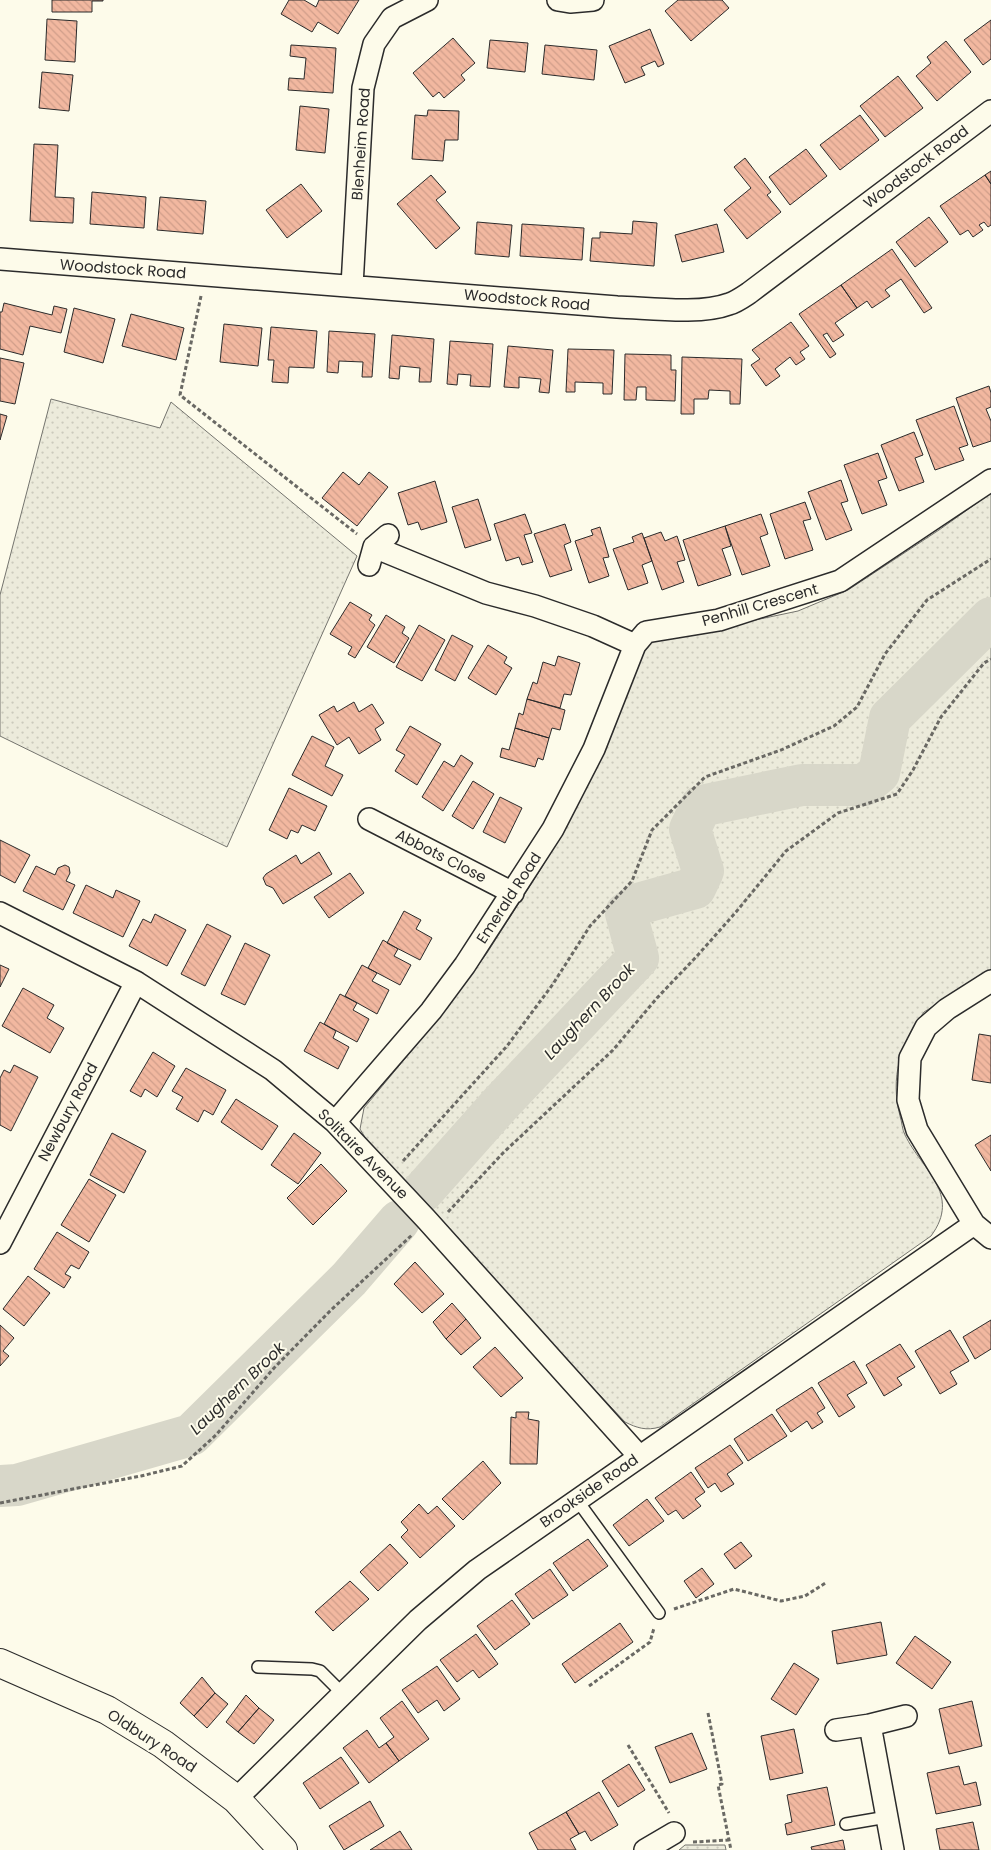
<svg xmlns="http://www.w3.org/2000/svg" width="991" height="1850" font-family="Poppins,sans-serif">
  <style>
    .green { fill: url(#green-dots); stroke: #74746e }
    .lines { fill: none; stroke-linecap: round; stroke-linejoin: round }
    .river { stroke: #d8d7c9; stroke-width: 42 }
    .building { fill: url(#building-back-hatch); stroke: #2b2b2b }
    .lane-casing { stroke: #2b2b2b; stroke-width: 14 }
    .street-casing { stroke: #2b2b2b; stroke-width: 24 }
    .secondary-casing { stroke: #2b2b2b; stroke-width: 30 }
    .path { stroke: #6a6964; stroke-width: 3; stroke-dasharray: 4 2.5; stroke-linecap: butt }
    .lane { stroke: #fdfbea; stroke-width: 11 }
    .street { stroke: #fdfbea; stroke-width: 21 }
    .secondary { stroke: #fdfbea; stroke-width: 28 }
    .labels { text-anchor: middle; stroke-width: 4; stroke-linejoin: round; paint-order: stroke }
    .street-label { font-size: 15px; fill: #2b2b2b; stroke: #fdfbea }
    .water-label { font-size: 16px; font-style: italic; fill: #2b2b2b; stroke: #fdfbea }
  </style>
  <defs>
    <pattern id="green-dots" width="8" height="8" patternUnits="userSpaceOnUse" patternTransform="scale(1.25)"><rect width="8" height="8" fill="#ecebdb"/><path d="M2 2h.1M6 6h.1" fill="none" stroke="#cbcabc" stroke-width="1.8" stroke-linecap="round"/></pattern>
    <pattern id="building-back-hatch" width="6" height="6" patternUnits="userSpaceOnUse" patternTransform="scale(1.25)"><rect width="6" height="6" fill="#f2b8a0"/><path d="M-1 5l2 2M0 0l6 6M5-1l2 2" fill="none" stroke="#d09e8a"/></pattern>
  </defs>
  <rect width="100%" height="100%" fill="#fdfbea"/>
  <!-- green -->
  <path class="green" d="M51,399l109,29 11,-26 186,154 -130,291 -227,-111v-141z
    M991,493v477l-67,42c-24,33 -34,65 -24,104 2,6 2,13 5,19 17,35 57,59 26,101l-271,191c-14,4 -23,1 -35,-5l-186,-199 -70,-79 -9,-15 4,-21 83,-100 40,-55 55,-86 19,-33 85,-191 152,-32 50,-21 91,-60z
    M685,1845h40l1,5h-47z"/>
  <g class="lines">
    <!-- river -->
    <path class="river" d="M423,1191l78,-88 137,-145 -12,-45 12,-9 57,-16 8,-17 -13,-42 11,-23 101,-21h62l15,-12 11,-55 101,-100
      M0,1486l17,-1 174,-50 158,-156 50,-58"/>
  </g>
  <!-- building -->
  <path class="building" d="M52,0h51v1h-11v11h-40z
    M289,0h15l12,7 3,-7h40l-21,34 -20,-12 -6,10 -31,-18z
    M678,0h44l7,8 -38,33 -26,-30z
    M47,19l30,2 -2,41 -30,-2z
    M991,20v39l-8,6 -19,-25z
    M650,29l14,35 -6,3 -3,-6 -14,6 4,8 -20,8 -16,-37z
    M453,38l22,25 -14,12 4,5 -21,18 -5,-6 -6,5 -20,-24z
    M490,40l38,3 -3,29 -38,-4z
    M946,41l25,31 -34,29 -21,-25 15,-13 -4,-6z
    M291,45l45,3 -3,45 -45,-3 1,-12 15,1 2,-21 -16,-2z
    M545,45l52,5 -3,30 -52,-6z
    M42,72l31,3 -4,36 -30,-3z
    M898,76l25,32 -38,29 -25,-31z
    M300,106l29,3 -4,44 -29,-3z
    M428,110l31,1 -1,29h-13l-2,21 -31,-2 3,-44 12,1z
    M860,115l19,25 -39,30 -20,-25z
    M34,144l24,1 -3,52 19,1 -1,25 -43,-2z
    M806,149l21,27 -37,29 -21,-28z
    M745,158l26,34 -4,3 14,17 -34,27 -23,-29 27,-22 -17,-21z
    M991,171v13l-6,-9z
    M431,175l15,17 -10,8 24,28 -24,21 -39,-45z
    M985,175l6,9v41l-3,2 -4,-5 -5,3 4,5 -10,7 -5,-7 -8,5 -20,-29z
    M301,184l21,27 -35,27 -21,-28z
    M92,192l54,5 -2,31 -54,-4z
    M160,197l46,4 -3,33 -46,-4z
    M929,217l19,25 -33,25 -19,-25z
    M633,221l24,2 -3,43 -64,-5 2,-23h8v-6l32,2z
    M477,222l35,3 -3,32 -34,-3z
    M522,224l62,4 -2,32 -62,-4z
    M717,224l7,28 -42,10 -7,-27z
    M892,249l40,59 -8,5 -23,-34 -16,11 5,6 -18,12 -5,-7 -10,7 -16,-23z
    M841,285l16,23 -22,15 9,12 -11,7 -6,-9 -4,2 13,19 -6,4 -31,-44z
    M4,303l48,12 2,-9 13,3 -6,24 -31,-7 -7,29 -23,-6v-37h2z
    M74,308l41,11 -12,44 -39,-11z
    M131,314l53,14 -8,32 -54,-14z
    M791,322l18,24 -9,6 5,7 -9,6 -6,-8 -15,12 5,7 -14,10 -15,-21 9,-6 -8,-9z
    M224,324l38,4 -4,38 -38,-4z
    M271,327l46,4 -3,37 -25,-1 -1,16 -16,-1 2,-22h-6z
    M329,331l46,3 -3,43h-10l1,-15 -24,-1 -1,12 -11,-1z
    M392,335l42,4 -3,43h-12l1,-14 -20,-2 -1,13 -10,-1z
    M450,341l43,3 -3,43 -20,-1 1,-11 -13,-1 -1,11 -10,-1z
    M508,346l45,4 -4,43 -10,-1 2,-13 -22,-2v11l-15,-1z
    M568,349l46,1 -2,44h-9v-11l-28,-1v10h-9z
    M625,354l46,1v15h5l-1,31 -29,-1v-13h-9l-1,13h-12z
    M682,357l60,2 -2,45h-10v-13l-21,-1 -1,9h-14v15h-13z
    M0,358l24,5 -9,41 -15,-3z
    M989,386l2,7v14l-5,2 5,12v20l-18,6 -17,-49z
    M954,406l14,39 -9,3 5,12 -29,10 -19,-50z
    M0,414l7,2 -7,24z
    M914,432l9,23 -8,3 9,24 -25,9 -18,-46z
    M878,453l9,25 -9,3 9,24 -25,9 -18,-49z
    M343,472l16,13 10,-13 19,15 -31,39 -35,-28z
    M841,480l7,21 -7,2 11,27 -26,10 -18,-48z
    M435,481l12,41 -26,8 -3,-8 -10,3 -10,-32z
    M478,499l13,41 -26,8 -13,-41z
    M805,502l6,17 -8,2 10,29 -28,9 -15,-45z
    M525,514l7,19 -8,2 9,27 -11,3 -3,-8 -13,4 -12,-37z
    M761,514l7,20 -8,3 10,29 -28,9 -17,-49z
    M565,524l6,18 -7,3 8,25 -22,7 -16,-43z
    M725,526l6,20 -9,3 9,26 -33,11 -15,-46z
    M600,527l9,30 -6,1 6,18 -20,7 -14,-42 18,-6 -2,-5z
    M661,532l4,9 12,-5 8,24 -8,2 7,20 -22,8 -18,-52z
    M642,533l10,28 -10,4 6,18 -20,7 -15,-41 21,-7 -2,-5z
    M350,602l22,13 -3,5 6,5 -20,33 -7,-4 4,-7 -22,-13z
    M386,615l19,12 -3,6 7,5 -15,25 -27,-16z
    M419,625l26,15 -23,41 -26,-14z
    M452,635l21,11 -18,35 -20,-11z
    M488,645l19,12 -3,6 8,5 -16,27 -28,-17z
    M558,656l22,7 -9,32 -7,-1 -4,14 -33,-9 6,-17 4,2 6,-22 12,4z
    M527,699l38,11 -5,20 -8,-2 -3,10 -34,-10 4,-15 4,2z
    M354,702l5,10 13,-8 12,19 -9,6 6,11 -22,14 -10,-17 -12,8 -18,-30 15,-9 3,6z
    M410,726l31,18 -24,41 -22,-14 10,-16 -9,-5z
    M515,728l34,10 -6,22 -5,-2 -3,9 -35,-10 2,-9 7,2z
    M312,736l22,11 -9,19 18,9 -11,21 -40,-21z
    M461,755l12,8 -30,48 -21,-14 22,-36 10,6z
    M473,781l21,13 -21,35 -21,-13z
    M289,788l38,18 -12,25 -13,-6 -4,8 -7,-3 -4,9 -18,-9z
    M500,797l22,11 -17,35 -22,-11z
    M0,840l30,15 -15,28 -15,-8z
    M319,852l13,22 -49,30 -10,-16 -7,-3 -3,-7 3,-4 30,-19 5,9z
    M65,865l4,2 1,6 -4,8 9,4 -12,25 -40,-19 13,-25 19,9 3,-7z
    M350,873l14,20 -35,25 -15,-21z
    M86,885l27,13 3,-8 24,11 -17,36 -50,-24z
    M404,911l17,9 -5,9 16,9 -12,22 -33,-17z
    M155,914l31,16 -19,36 -38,-20 14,-27 8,4z
    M207,924l24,12 -26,50 -24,-12z
    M383,940l15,9 -4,7 17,9 -11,20 -32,-17z
    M245,943l25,12 -25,50 -24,-11z
    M0,965l9,4 -9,18z
    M362,965l15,8 -5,8 17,9 -12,24 -32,-18z
    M23,988l31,17 -7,13 17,10 -14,25 -48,-27z
    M340,994l17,9 -4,7 16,9 -12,23 -33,-18z
    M320,1022l16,9 -3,7 16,9 -11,22 -34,-18z
    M979,1034l12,2v47l-19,-3z
    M153,1052l22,14 -18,31 -12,-8 -4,8 -11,-6z
    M14,1065l24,12 -27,54 -11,-6v-47l4,-8 6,3z
    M186,1068l40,22 -13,25 -9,-5 -6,12 -22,-13 7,-12 -11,-6z
    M236,1099l42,27 -16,24 -41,-28z
    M112,1133l34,18 -22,42 -34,-18z
    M294,1133l27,20 -23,31 -27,-19z
    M991,1135v36l-16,-26z
    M321,1164l26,27 -34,34 -26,-27z
    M89,1179l27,16 -27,47 -28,-17z
    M57,1232l32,20 -10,17 -8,-4 -6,9 6,3 -7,11 -30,-19z
    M415,1262l29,32 -22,19 -28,-29z
    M28,1276l22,17 -26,33 -21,-17z
    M452,1303l14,16 -20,20 -13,-17z
    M466,1319l15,19 -20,17 -15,-16z
    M991,1320v29l-16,10 -12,-22z
    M0,1325l14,13 -11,13 6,5 -9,10z
    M950,1330l19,31 -19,11 7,12 -17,10 -25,-43z
    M900,1344l15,23 -18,11 5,7 -18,11 -18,-31z
    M495,1347l28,31 -22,19 -28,-30z
    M854,1361l13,22 -20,12 8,12 -16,10 -21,-34z
    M812,1387l13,21 -8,5 6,9 -11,7 -5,-8 -16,11 -15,-22z
    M516,1412h13l-1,7 11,2 -2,43h-27l1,-47 5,1z
    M772,1414l15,22 -39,25 -14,-22z
    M730,1445l13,18 -16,11 7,10 -13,8 -6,-9 -7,5 -13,-20z
    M483,1461l18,22 -38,37 -21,-21z
    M691,1472l14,20 -10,7 6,7 -18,13 -7,-9 -8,5 -13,-17z
    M647,1499l17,22 -35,25 -16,-21z
    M419,1504l9,10 9,-8 18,20 -35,32 -19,-21 7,-7 -7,-8z
    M588,1539l20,27 -35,25 -20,-28z
    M741,1542l11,14 -17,13 -11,-15z
    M390,1544l18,19 -30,28 -18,-19z
    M702,1568l12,16 -18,14 -12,-17z
    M550,1569l18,26 -35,24 -18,-25z
    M350,1581l19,18 -36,32 -18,-19z
    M512,1600l18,24 -35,26 -18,-24z
    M881,1622l6,33 -50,9 -5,-33z
    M620,1623l13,19 -58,41 -13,-19z
    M476,1634l22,30 -19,14 -6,-8 -16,12 -17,-22z
    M915,1636l36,26 -19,27 -36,-26z
    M794,1663l25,16 -23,36 -25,-16z
    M437,1666l23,33 -16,12 -7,-11 -19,13 -16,-23z
    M202,1677l13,16 -21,23 -14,-13z
    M215,1693l13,11 -21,24 -13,-12z
    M246,1695l13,13 -21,24 -12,-10z
    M402,1701l27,38 -30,22 -13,-18 8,-6 -14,-19z
    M972,1701l10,45 -33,8 -10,-45z
    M259,1708l15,12 -20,24 -16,-12z
    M794,1729l9,44 -33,7 -9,-44z
    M367,1730l12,18 7,-5 13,18 -30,22 -26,-35z
    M692,1733l15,36 -37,14 -15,-36z
    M341,1757l18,26 -39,26 -17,-26z
    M629,1764l16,26 -27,17 -16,-26z
    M959,1766l5,19 12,-3 5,23 -45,9 -9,-41z
    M827,1787l8,38 -48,10 -2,-11 7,-2 -5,-27z
    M599,1792l19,33 -27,16 -6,-10 -6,3 -13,-22z
    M370,1801l14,25 -40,24 -15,-24z
    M566,1812l13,22 -9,5 6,11h-38l-9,-17z
    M973,1822l6,28h-39l-4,-21z
    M400,1831l12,19h-42z
    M843,1840l2,10h-33l-1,-3z"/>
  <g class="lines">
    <!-- lane casing -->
    <g class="lane-casing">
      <path id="lane" d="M577,1500l82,113
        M258,1667l54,2 8,2 23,23
        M846,1824l41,-7"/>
    </g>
    <!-- street casing -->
    <g class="street-casing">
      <path id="street" d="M558,0l12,2 23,-2
        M0,259l617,48c32,1 83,8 112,-3 7,-2 14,-7 20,-11l242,-182
        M352,286l11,-198 11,-44 18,-26 35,-18
        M374,547l112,46 49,13 58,20 42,19 11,-13 73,-12 121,-39 151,-101
        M369,565l5,-18 14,-12
        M369,819l144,74
        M0,913l136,69 137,88 62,52 91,97 213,237
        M991,981l-44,28 -21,18 -16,31 -2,42 9,30 57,94 17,14
        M335,1122l96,-111 34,-46 88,-136 41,-80 41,-104
        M0,1243l136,-261
        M870,1725l36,-9
        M836,1730l34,-5 23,125
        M236,1799l182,-179 59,-50 497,-346
        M645,1850l29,-17"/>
    </g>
    <!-- secondary casing -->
    <g class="secondary-casing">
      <path id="secondary" d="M0,1663l107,47 56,34 73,55 47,51"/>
    </g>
    <!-- path -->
    <path class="path" d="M201,296l-21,99 177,139
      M403,1161l104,-115 46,-62 37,-58 42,-45 20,-51 53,-53 76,-27 53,-24 23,-19 28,-53 42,-54 64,-41
      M448,1212l55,-59 110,-103 44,-52 40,-42 39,-44 50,-61 52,-38 59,-19 16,-24 28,-53 43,-54 7,-4
      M0,1503l141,-27 41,-10 34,-31 58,-67 57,-58 81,-75
      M674,1609l60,-20 47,12 24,-5 22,-14
      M589,1686l61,-44 4,-14
      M708,1713l14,71 -4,1 13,65
      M628,1745l41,68
      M693,1842l36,-2"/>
    <!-- lane -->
    <use href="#lane" class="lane"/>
    <!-- street -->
    <use href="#street" class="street"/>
    <!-- secondary -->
    <use href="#secondary" class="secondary"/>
  </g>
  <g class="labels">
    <!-- street labels -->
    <g class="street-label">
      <text transform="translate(361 144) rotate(-86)" y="5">Blenheim Road</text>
      <text transform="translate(916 167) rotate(-37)" y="5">Woodstock Road</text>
      <text transform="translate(123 269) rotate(4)" y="5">Woodstock Road</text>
      <text transform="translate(527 300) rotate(5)" y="5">Woodstock Road</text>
      <text transform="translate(760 605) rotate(-16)" y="5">Penhill Crescent</text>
      <text transform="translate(441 856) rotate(27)" y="5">Abbots Close</text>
      <text transform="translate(509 898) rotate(-57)" y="5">Emerald Road</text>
      <text transform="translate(68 1112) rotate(-62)" y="5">Newbury Road</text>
      <text transform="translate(363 1154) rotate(45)" y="5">Solitaire Avenue</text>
      <text transform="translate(589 1491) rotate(-35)" y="5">Brookside Road</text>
      <text transform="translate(152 1741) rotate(33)" y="5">Oldbury Road</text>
    </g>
    <!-- water labels -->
    <g class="water-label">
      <text transform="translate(589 1011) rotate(-47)" y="6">Laughern Brook</text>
      <text transform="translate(237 1388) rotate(-44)" y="6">Laughern Brook</text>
    </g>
  </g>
</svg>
